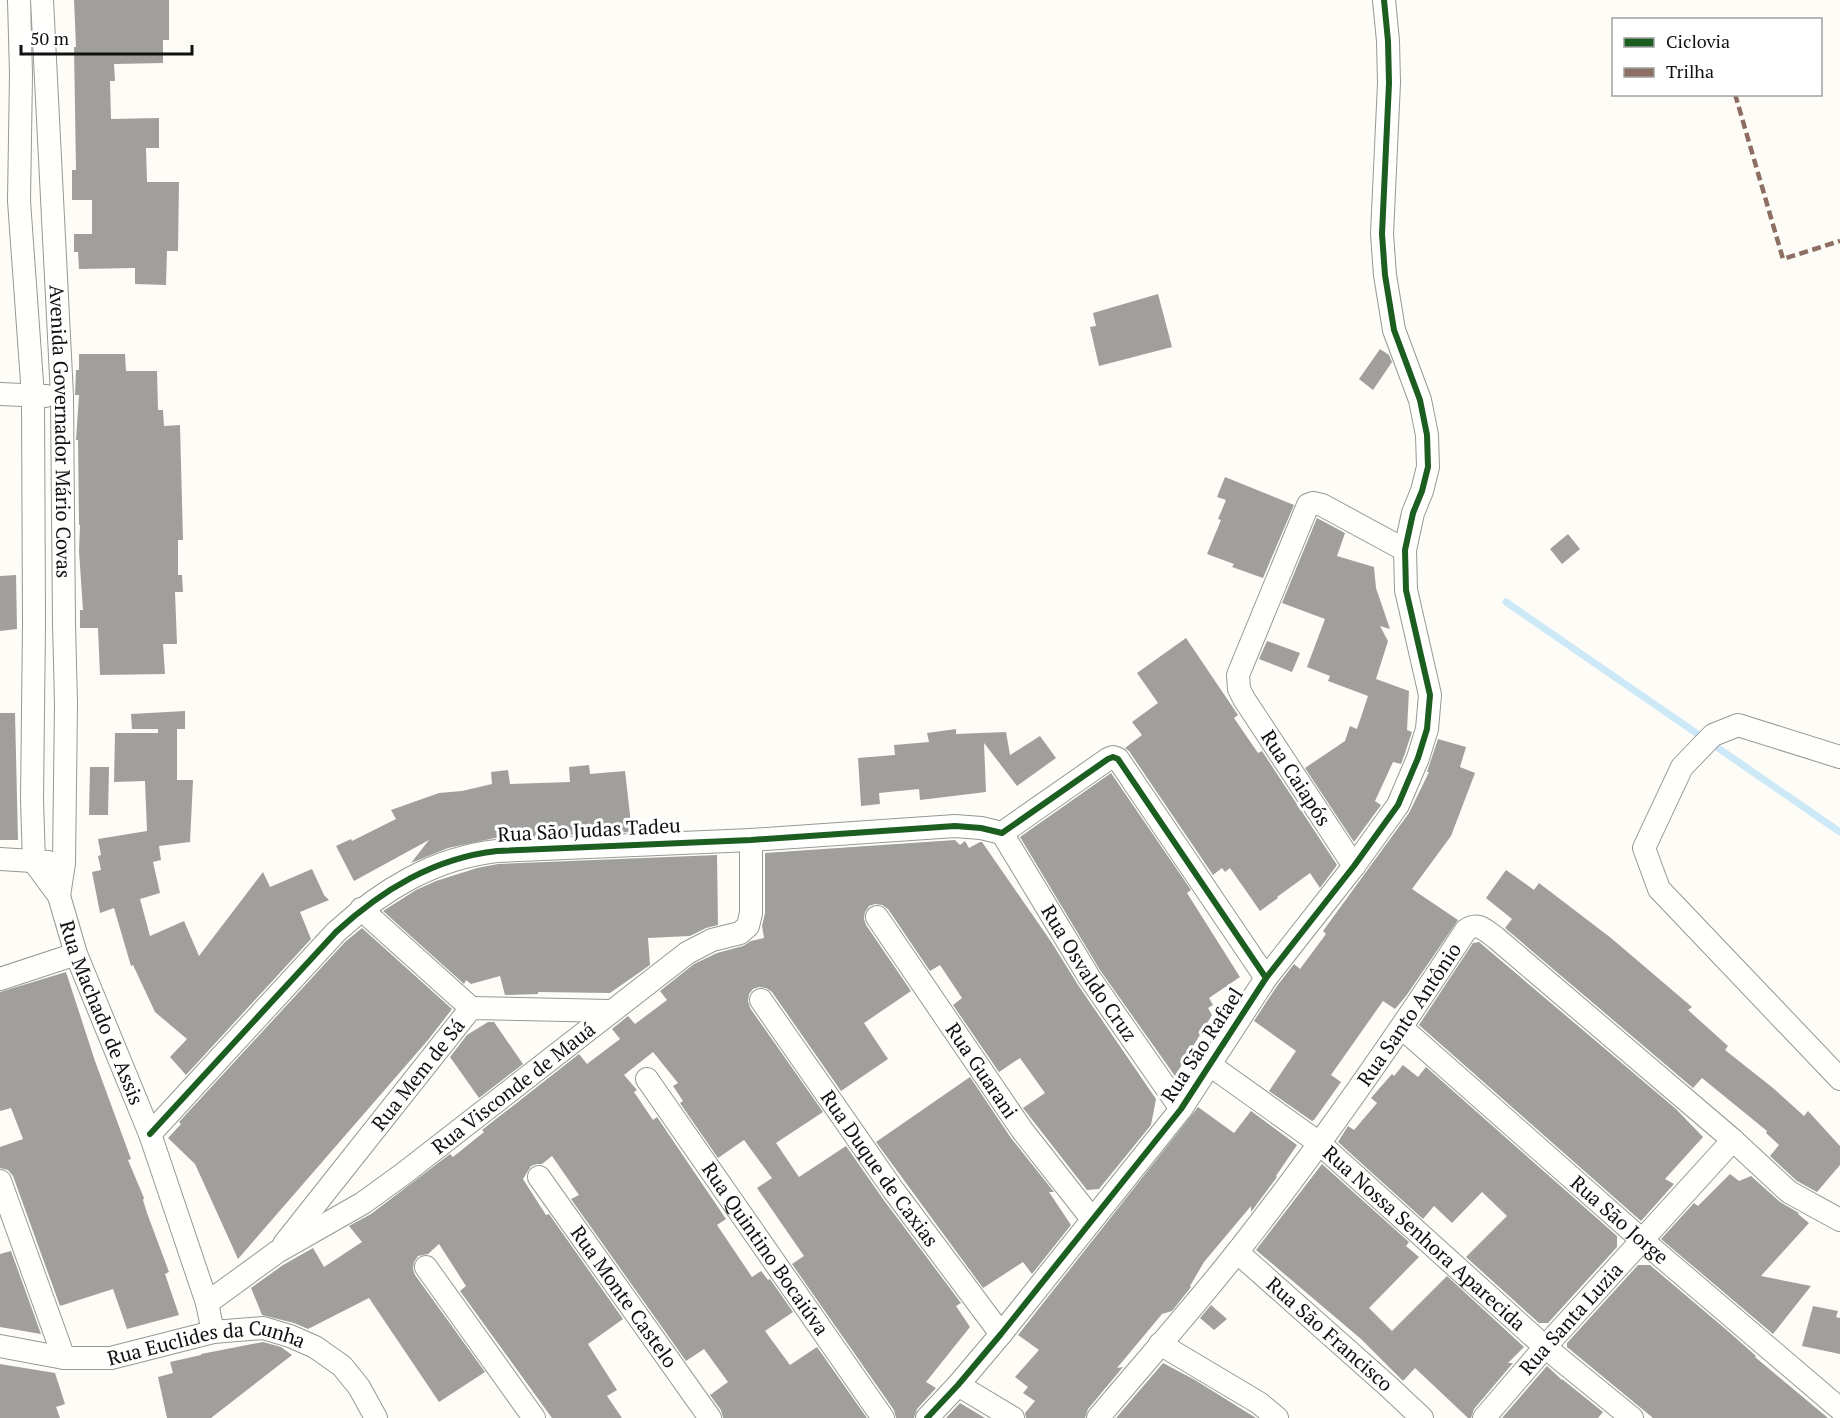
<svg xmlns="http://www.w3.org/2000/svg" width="1840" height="1418" font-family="'PT Serif',serif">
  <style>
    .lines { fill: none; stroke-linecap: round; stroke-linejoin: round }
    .stream { stroke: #cde8f7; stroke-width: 7 }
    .building { fill: #a19f9c }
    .street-casing { stroke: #979795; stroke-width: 24 }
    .street { stroke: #fffffe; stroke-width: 22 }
    .quiet { stroke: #8d6e63; stroke-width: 4.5; stroke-dasharray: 9 4.5; stroke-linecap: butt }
    .cycleway-casing { stroke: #fff; stroke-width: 10 }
    .cycleway { stroke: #1b5e20; stroke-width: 6 }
    .labels { text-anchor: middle; stroke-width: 6; stroke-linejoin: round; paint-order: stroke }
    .street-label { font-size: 20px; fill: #111; stroke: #fff }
  </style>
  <rect width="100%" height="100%" fill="#fdfcf7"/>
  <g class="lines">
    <!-- stream -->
    <path class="stream" d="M1506,602l334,230"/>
  </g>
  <!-- building -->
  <path class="building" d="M74,0h95v40h-6v23l-49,1 1,17h-5l1,38 48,-1v30h-13l1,34h32l-1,69h-11l-1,34 -31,-1v-16l-56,1 -1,-17h-4v-18h18v-34h-20v-30h4l-2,-123h2z
    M1158,294l14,53 -73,19 -9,-39 6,-1 -3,-13z
    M1380,349l9,6 3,7 -19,28 -14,-11z
    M79,354h46l1,17h31l1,39h5l1,16 16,-1 3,115h-5v35h4l1,17h-8l2,52h-14l2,30 -65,1 -2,-47h-18v-18h3l-4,-59 1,-26h-1l-1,-85h-2l3,-45h-4l1,-25h3z
    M1225,477l69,28 -31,73 -31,-11 2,-3 -27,-10 14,-34 -3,-1 8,-19 -9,-3z
    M1317,518l28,15 -8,23 37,11 2,21 14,41 -10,-3 8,15 -12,38 33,12 -2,39 5,2 -7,21 -4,11 -8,-2 -18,39 6,4 -27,37 -49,-74 40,-27 5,-15 7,3 11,-33 -40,-15 2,-5 -23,-9 18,-48 -43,-16z
    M1568,534l12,15 -18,15 -12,-15z
    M16,575l1,54 -17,2v-55z
    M1186,638l52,77 -4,3 24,35 4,-2 75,114 -17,23 -10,-15 -33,24 1,1 -18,13 -30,-43 -5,4 -3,-4 -9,7 -84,-124 -4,-3 17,-13 -10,-13 26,-19 -21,-30z
    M1267,641l33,12 -8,19 -33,-13z
    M185,711v18h-8v51h16l-3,62 -31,4 2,14 -8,2 7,31 -20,6 10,37 34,-15 15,35 64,-84 7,15 42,-18 12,26 5,5 -29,12 11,27 -125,136 -16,-18 17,-18 -32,-27 -22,-47 -2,1 -17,-58 -14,5 -8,-41 9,-2 -3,-14 3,-1 -3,-16 49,-8 -2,-50 -31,1 1,-49h43v-4h-26l-1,-15z
    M0,713h15l3,127h-18z
    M956,729v5l50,-2 4,23 30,-19 16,22 -39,28 -33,-43 2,49 -66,8 -1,-11 -40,4 1,11 -19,2 -3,-48 37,-3 -1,-10 35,-3 -2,-9z
    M1438,739l28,8 -6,20 15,6 -24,63 -39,53 46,31 -52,76 -11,13 -12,-8 -52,74 10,7 -27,38 -2,1 -43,-30 27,-40 -42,-30 23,-35 17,-22 6,5 26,-35 -3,-3 86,-118 20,-41h-2z
    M589,765l1,9 35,-3 7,61 -137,6 -47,10 -37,15 18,-23 -75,41 -18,-35 15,-7 1,2 44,-22 -5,-9 48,-17 23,-2 30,-7 -1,-12 17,-2 2,14 60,-2 -1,-15z
    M90,767h19l-1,48h-19z
    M1111,773l80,117 -4,3 53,84 -31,21 4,7 -5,3 4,7 -37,61 -75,-106 -80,-133z
    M955,840l5,5 5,-4 4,7 11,-6h2l70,101 26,42 78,114 -5,26 -52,64 -12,1 -64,-82 22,-15 -25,-35 -21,14 -46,-67 9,-7 -22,-33 -10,6 -42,-62 -6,-4 -7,-1 -6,2 -4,6 -1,7 2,6 45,66 -47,32 24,36 -47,32 -69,-99 -6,-4 -7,-1 -6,2 -4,5 -1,7 2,7 73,104 -47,31 23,34 47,-31 37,53 78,104 -5,3 14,21 -44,55 10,6 -19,21 -3,9h-18l-2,-8 -102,-146 12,-8 -47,-68 15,-10 -28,-38 -26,18 -38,-55 3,-2 -10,-15 5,-3 -25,-31 -29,23 13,15 -3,2 19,28 4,-3 69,102 -9,6 35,52 9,-6 7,9 2,-1 23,33 -28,19 25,34 27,-18 50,71h-144l-2,-8 -11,-15 18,-13 -24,-33 -18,12 -115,-162 8,-4 -27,-39 -10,8h-5l-6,2 -8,13 23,36 3,-1 74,105 -35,25 29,46 -10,6 15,22h-70l-92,-127 6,-5 -27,-42 -11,10 -10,2 -4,6 -1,7 2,6 70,97 -46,30 -70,-104 -61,31 -14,-6 -32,-8 -11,-27 32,-23 30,-17 11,19 38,-25 -13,-16 22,-12 79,-60 3,3 31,-25 -2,-2 97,-76 8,10 33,-25 -8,-10 16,-13 7,8 32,-24 -7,-9 34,-27 23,-11 26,-7 8,-5 13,-3 -2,-12 3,-13v-60z
    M717,855l1,70 -12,3 -16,8 -42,2 2,27 -40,28 -72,-1v2l-33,1 -5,-19 -29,8 -5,-4 -2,4 -81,-73 33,-21 20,-9 41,-13 21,-4z
    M1506,870l28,20 5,-7 72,55 81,69 -4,3 40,36 -3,4 48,38 31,28 4,-5 32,35v19l-23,27 -20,-11 -27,-25 9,-11 -13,-12 1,-2 -65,-53 -9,10 -188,-160 7,-9 -26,-21z
    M362,928l90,81 -24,31 -190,219 -43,-95 -27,-26 13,-14 -2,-2 166,-180z
    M1479,942l197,167 27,28 -38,42 9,5 -33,37 -222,-196 54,-82z
    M66,972l29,89 36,98 -3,1 16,38 -1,2 4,13 22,59 -4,2 14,41 -52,14 -14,-40 -53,17 -47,-130 -5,-6 -8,-2v-21l23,-8 -12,-31 -11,3v-119z
    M488,1022h6l29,42 -44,34 -29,-41 17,-22z
    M1403,1065l15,12 8,-10 191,169v11l-69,76h-9l-73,-66 41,-41 -25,-24 -30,31 -18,-17 -11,13 -85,-77 10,-16 6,4 23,-27 -6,-5 21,-24 2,2z
    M970,1077l41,61 43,54h-5l22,33 -39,49 -9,-12 -40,26 -107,-146z
    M1198,1107l36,26 17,-22 46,34 -21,31 1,1 -26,35v-6l-47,56 -14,24 1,1 -19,24 -10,3 -45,54 6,-1 -35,42 -3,9h-59l-1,-5 10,-12 -12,-8 5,-6 -13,-10 24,-27 -21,-15z
    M1322,1164l87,78 -3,4 13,11 -50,51 23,23 55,-55 77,71 -16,16h5l-39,46 -3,9h-3l-53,-50 -12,13 -42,-42 -105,-89z
    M1730,1174l9,7 12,-5 29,26 19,11 -1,1 11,9 -48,53 50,10 -38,48 -112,-95 33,-36 4,3z
    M11,1251l30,83 -41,-7v-73z
    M1638,1265h12l79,67 27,24 -1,1 73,61h-175l-86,-71v-4z
    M1211,1305l16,14 -13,11 -14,-12z
    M1813,1306l25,5 -2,6 4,1v36l-38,-8z
    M263,1342l18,5 11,8 -81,63h-44l-9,-41 15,-4 -3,-11 31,-7v-1z
    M1163,1363l32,17 61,38h-140z
    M0,1364l55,9 10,31 -9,3 4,11h-60z
    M1547,1366l15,14v-1l41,33 -5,6h-96z
    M960,1403l25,15h-39z"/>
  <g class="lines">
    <!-- street casing -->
    <g class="street-casing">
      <g id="street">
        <path id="s1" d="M19,0l2,74 -2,127 14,195 1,228 -2,176 2,62 25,34 17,58 74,180 57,169 6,29"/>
        <path id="s2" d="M42,0l20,396 2,227 2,81 -2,159 -5,33"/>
        <path d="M0,394l46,2"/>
        <path d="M1840,757l-102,-32 -25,10 -31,32 -38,81 15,41 181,190"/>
        <path id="s3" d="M1002,833l87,144 92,132"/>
        <path d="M0,859l48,3"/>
        <path d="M1354,866l-110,-167 -5,-10 -1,-14 70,-170 5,-2 9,2 83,45"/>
        <path d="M361,909l110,99"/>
        <path id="s4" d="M877,917l145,213 70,89"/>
        <path d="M0,979l76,-25"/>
        <path id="s5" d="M761,1000l133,191 107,143"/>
        <path id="s6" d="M1402,1028l240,212 198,169"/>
        <path id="s7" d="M1210,1065l109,78 226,204 87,71"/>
        <path id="s8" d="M647,1079l236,339"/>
        <path d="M150,1134l186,-202c46,-42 98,-74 161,-81l254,-11 204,-14 26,2 21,5 106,-74 5,-2 5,2 148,219"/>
        <path id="s9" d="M539,1177l171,241"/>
        <path d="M0,1181l64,177"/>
        <path id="s10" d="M284,1244l187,-236 140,3"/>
        <path id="s11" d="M1237,1252l152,135 33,31"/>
        <path d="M426,1267l108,151"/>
        <path id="s12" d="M207,1303l70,-51 86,-49 40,-29 284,-221 25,-13 28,-7 8,-7 3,-13v-73"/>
        <path d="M1160,1344l99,59 18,15"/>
        <path id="s13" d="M0,1346l64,12h47l102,-26 50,-4 27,8 25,11 27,19 17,21 17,31"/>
        <path d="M958,1385l55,33"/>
        <path d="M927,1418l31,-33 43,-51 180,-225 85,-131 88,-112 44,-61 20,-47 9,-29 3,-34 -24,-105 -1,-40 8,-37 9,-22 6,-24 -1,-32 -7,-35 -26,-70 -9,-55 -3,-41 7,-151 -1,-42 -4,-41"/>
        <path id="s14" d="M1098,1418c46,-55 95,-110 140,-167 81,-103 156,-211 228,-321 12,-9 20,1 30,8l237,202 56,52 51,28"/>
        <path id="s15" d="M1484,1418l61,-71 188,-207"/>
      </g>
    </g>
    <!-- street -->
    <use href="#street" class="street"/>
    <!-- quiet -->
    <path class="quiet" d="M1735,94l48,165 57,-18"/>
    <!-- cycleway casing -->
    <g class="cycleway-casing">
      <path id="cycleway" d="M150,1134l186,-202c46,-42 98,-74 161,-81l254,-11 204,-14 26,2 21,5 106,-74 5,-2 5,2 148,219
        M927,1418l31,-33 43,-51 180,-225 85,-131 88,-112 44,-61 20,-47 9,-29 3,-34 -24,-105 -1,-40 8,-37 9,-22 6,-24 -1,-32 -7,-35 -26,-70 -9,-55 -3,-41 7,-151 -1,-42 -4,-41"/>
    </g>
    <!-- cycleway -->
    <use href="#cycleway" class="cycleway"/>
  </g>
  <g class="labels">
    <!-- street labels -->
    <g class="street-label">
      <text dy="7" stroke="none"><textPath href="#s2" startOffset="432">Avenida Governador Mário Covas</textPath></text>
      <text transform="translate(1296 778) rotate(57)" y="7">Rua Caiapós</text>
      <text transform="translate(589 830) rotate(-3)" y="7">Rua São Judas Tadeu</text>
      <text dy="7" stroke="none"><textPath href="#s3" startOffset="165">Rua Osvaldo Cruz</textPath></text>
      <text dy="7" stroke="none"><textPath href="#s1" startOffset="1029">Rua Machado de Assis</textPath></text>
      <text dy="7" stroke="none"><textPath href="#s14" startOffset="510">Rua Santo Antônio</textPath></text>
      <text transform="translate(1202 1045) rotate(-57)" y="7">Rua São Rafael</text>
      <text dy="7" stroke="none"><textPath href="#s4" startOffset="186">Rua Guarani</textPath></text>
      <text dy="7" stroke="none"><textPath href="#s10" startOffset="216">Rua Mem de Sá</textPath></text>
      <text dy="7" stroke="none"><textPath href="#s12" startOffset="375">Rua Visconde de Mauá</textPath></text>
      <text dy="7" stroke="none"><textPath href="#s5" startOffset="206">Rua Duque de Caxias</textPath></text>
      <text dy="7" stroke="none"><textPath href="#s6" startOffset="290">Rua São Jorge</textPath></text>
      <text dy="7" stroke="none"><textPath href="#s7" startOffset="276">Rua Nossa Senhora Aparecida</textPath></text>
      <text dy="7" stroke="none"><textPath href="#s8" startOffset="207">Rua Quintino Bocaiúva</textPath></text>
      <text dy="7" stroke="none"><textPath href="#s9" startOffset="147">Rua Monte Castelo</textPath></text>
      <text dy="7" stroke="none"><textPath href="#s15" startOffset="132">Rua Santa Luzia</textPath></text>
      <text dy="7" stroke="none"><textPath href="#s11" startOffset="124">Rua São Francisco</textPath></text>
      <text dy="7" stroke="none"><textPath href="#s13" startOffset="210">Rua Euclides da Cunha</textPath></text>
    </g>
  </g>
  <!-- legend -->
  <rect x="1612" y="18" width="210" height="78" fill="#ffffff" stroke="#a0a0a0" stroke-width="1.5"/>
  <rect x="1624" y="38" width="30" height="9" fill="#1b5e20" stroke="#a0a0a0" stroke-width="1.5"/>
  <text x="1666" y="48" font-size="18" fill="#111111">Ciclovia</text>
  <rect x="1624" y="68" width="30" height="9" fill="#8d6e63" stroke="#a0a0a0" stroke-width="1.5"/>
  <text x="1666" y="78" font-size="18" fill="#111111">Trilha</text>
  <!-- scale -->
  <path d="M21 45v9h171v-9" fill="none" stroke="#111111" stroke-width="3"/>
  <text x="30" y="45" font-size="18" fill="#111111" stroke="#ffffff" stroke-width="4.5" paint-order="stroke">50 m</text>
</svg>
